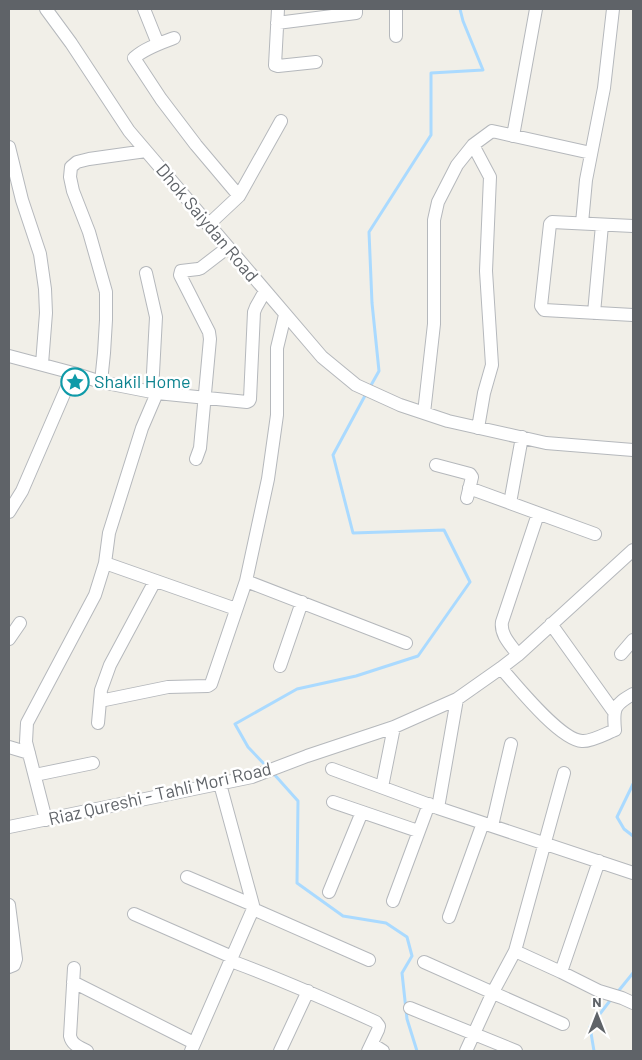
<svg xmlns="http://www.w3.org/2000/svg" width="642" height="1060" font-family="Barlow,sans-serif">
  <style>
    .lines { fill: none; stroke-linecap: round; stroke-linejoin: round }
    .stream { stroke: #aadaff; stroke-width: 3 }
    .minor-casing { stroke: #b5b8bc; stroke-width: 14 }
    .minor { stroke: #fff; stroke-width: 12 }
    .labels { text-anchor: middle; stroke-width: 5; stroke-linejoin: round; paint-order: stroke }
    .street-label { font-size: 18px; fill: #5f6368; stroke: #fff }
    .culture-label { font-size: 18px; fill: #0d838f; stroke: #fff; text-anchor: start }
  </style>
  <rect width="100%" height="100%" fill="#f1efe8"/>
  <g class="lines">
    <!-- stream -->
    <path class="stream" d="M370,387l9,-16 -7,-68 -3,-71 62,-97v-62l52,-3 -20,-49 -3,-12
      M267,767l-19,-20 -13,-23 62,-35 59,-13 62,-20 52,-74 -26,-52 -91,3 -20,-78 34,-63
      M273,773l25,28 -1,82 46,33 43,7 21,14 5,19 -10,17 5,46 10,32
      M633,784l-16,33 7,12 9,7
      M616,994l17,-21
      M594,1051l-4,-24 22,-29"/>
    <!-- minor casing -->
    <g class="minor-casing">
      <path id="minor" d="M46,9l25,34 58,88 193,226 34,28 44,20 48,16 98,22 87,7
        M144,9l14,35
        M278,9l-3,56 3,1 38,-4
        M396,9v27
        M277,23l79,-10v-4
        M174,38c-13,5 -29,10 -40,20l27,41 35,46 43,51
        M513,136l23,-127
        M473,145l17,32 -4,94 6,94 -8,28 -6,35
        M9,147l13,53 18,54 5,35 1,24 -4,51
        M582,223l4,-43 18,-92 9,-79
        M208,225l31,-29 42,-75
        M633,226l-81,-4 -2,2 -9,82 3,4 89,5
        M146,273l10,44 -4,75
        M594,313l8,-88
        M9,356l64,17 28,9 56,11 90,9 2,-1 1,-2 4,-87 2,-5 9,-16
        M101,382l3,-29 2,-33v-28l-17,-60 -16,-41 -3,-14 1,-10 6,-5 12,-3 57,-8
        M424,413l10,-89v-104l4,-18 19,-37 16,-20 19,-14 99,22
        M196,459l4,-11 10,-109 -1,-7 -29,-57 1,-4 17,-2 3,-1 26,-20
        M436,465l34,9 2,3 -5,21
        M469,488l126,46
        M510,503l12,-66
        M9,512l13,-21 51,-118
        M105,563l131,46
        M246,581l160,62
        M551,624l63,88
        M9,639l11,-16
        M621,654l12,-14
        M518,655c-7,-10 -18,-20 -16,-33l36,-108
        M280,666l22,-64
        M501,668c15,17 59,72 81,73 9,1 25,-8 33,-11 -2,-22 -1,-25 18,-36
        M100,701l68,-14 40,-1 3,-2 35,-103 22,-102 9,-64v-67l8,-33
        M98,723l3,-33 9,-25 45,-84
        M9,747l20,6
        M332,769l106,39 195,65
        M35,775l58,-12
        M382,787l12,-60
        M333,802l85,29
        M438,808l19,-109
        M46,820l-20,-78 1,-19 68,-128 10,-32 4,-30 33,-105 15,-35
        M492,826l19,-82
        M9,827l243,-50 55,-21 87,-29 63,-28 44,-31 17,-13 115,-105
        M187,877l66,28
        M329,892l33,-80
        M393,901l36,-97
        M9,905l7,54 -2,6 -5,2
        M253,909l116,51
        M134,914l98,43
        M449,917l34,-94
        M515,951l46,21 38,19 23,7 11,5
        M231,961c49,18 97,39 145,61l3,4 -1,4 -10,21
        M424,962l139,62
        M74,968l-4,68c2,9 9,11 17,15
        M561,972l38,-111
        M73,982l121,61
        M410,1008l106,43
        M372,1044l11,7
        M191,1051l62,-142v-4l-33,-121
        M280,1051l28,-60
        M466,1051l27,-59 22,-41 49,-178"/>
    </g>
    <!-- minor -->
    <use href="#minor" class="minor"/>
  </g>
  <!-- icons -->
  <defs>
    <g id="sight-ring" transform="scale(1.4375)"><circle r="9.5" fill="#fff" stroke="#0f9aa8" stroke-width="1.5"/><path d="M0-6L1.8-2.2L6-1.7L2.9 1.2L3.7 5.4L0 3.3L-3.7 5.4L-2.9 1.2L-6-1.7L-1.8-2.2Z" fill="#0f9aa8"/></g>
  </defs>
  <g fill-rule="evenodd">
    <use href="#sight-ring" x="75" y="382"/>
  </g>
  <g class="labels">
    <!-- street labels -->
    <g class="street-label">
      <text transform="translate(207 223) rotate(50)" y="6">Dhok Saiydan Road</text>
      <text transform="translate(160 794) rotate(-13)" y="6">Riaz Qureshi - Tahli Mori Road</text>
    </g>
    <!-- culture labels -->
    <g class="culture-label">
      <text x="94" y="388">Shakil Home</text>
    </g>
  </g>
  <!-- border -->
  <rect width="642" height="1060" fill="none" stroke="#5f6368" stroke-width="20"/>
  <!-- north arrow -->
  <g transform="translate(597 1015)" stroke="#ffffff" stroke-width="4" paint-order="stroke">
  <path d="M0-4L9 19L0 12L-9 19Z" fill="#5f6368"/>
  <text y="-8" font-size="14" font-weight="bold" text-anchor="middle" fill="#5f6368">N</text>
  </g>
</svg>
